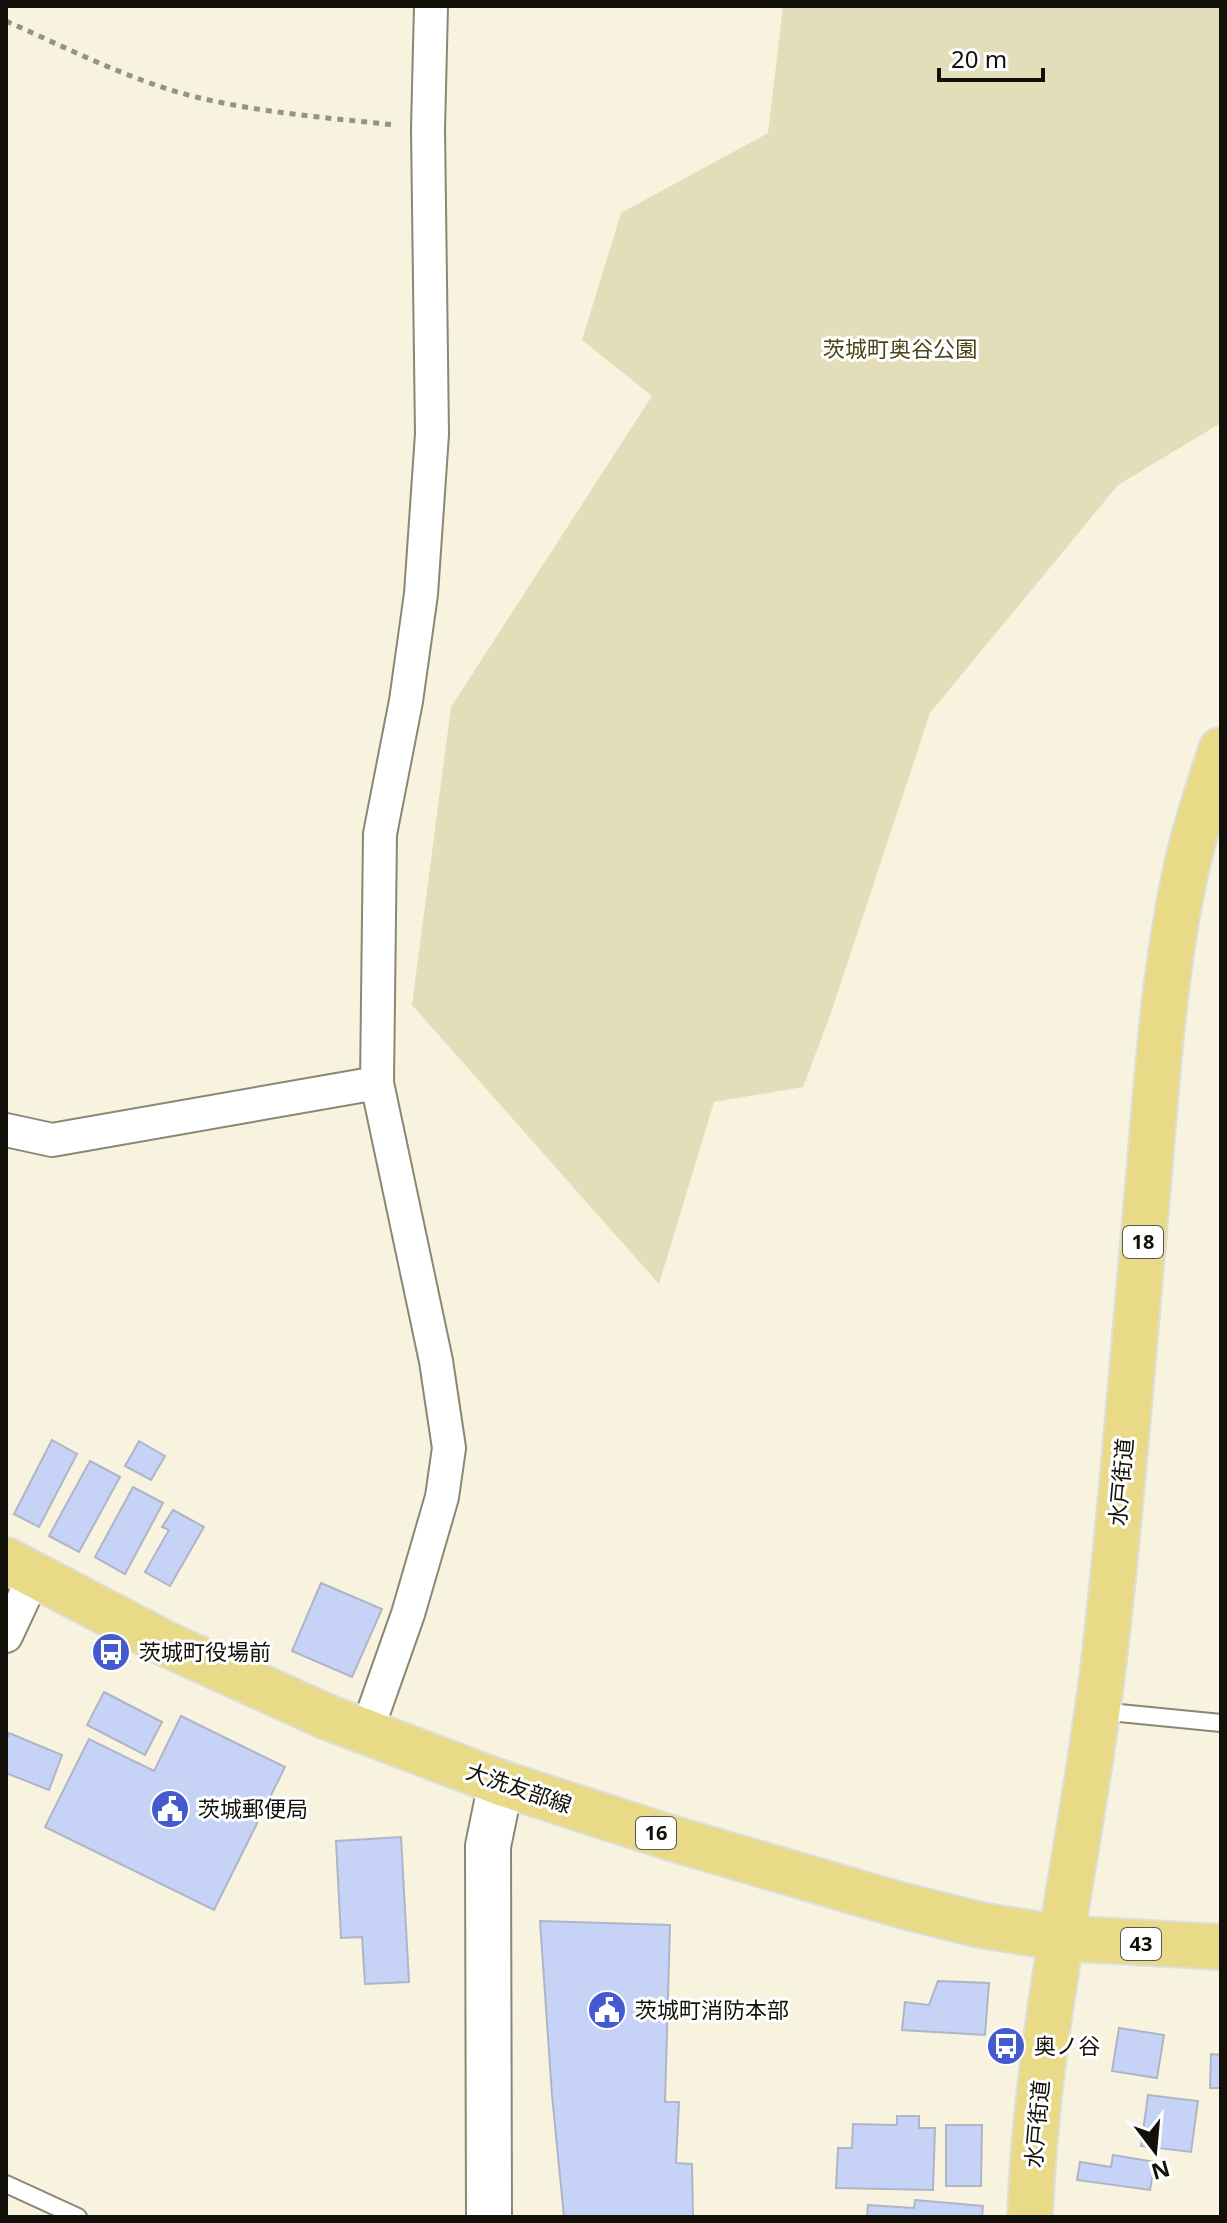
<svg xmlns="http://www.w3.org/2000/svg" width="1227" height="2223" font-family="'Noto Sans','Noto Sans JP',sans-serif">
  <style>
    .green { fill: #e3ddba }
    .building { fill: #c7d2f7; stroke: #afb5c7; stroke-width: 2 }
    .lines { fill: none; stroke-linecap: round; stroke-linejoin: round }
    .lane-casing { stroke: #8a8775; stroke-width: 20 }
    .street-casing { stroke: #8a8775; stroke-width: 36 }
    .secondary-casing { stroke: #8a8775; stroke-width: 48 }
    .primary-casing { stroke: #dededd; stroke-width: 48 }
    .path { stroke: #969385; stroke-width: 5; stroke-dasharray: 6 6; stroke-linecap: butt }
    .lane { stroke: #fff; stroke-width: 16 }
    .street { stroke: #fff; stroke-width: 32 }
    .secondary { stroke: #fff; stroke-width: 44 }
    .primary { stroke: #e9da87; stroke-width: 44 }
    .labels { text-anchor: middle; stroke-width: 6; stroke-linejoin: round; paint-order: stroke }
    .shield { fill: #fff; stroke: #585853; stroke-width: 2 }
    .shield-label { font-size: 20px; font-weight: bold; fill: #111009 }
    .park-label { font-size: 22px; fill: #4d4415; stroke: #fff }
    .street-label { font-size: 22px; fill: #111009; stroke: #fff }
    .poi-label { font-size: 22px; fill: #111009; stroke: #fff; text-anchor: start }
  </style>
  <rect width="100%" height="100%" fill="#f7f3df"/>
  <!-- green -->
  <path class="green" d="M783,6h438v417l-103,62 -188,228 -100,303 -27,71 -89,15 -55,182 -247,-279 39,-298 201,-311 -70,-56 39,-127 147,-80z"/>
  <!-- building -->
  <path class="building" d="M52,1440l25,14 -38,73 -25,-13z
    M139,1441l26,15 -14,24 -26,-14z
    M90,1461l30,16 -41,75 -30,-16z
    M133,1487l30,16 -38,71 -30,-17z
    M173,1510l31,17 -34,59 -25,-14 24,-42 -7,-3z
    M321,1583l61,26 -30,68 -60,-26z
    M104,1692l58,30 -17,33 -58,-30z
    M181,1716l104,51 -71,143 -169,-83 44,-88 65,32z
    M9,1733l53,22 -13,35 -43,-17v-33z
    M401,1837l8,145 -44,2 -3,-47 -21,1 -5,-97z
    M540,1921l130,4 -5,177h14l-3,61 16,1 1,53h-129l-12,-122z
    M938,1981l51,2 -4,52 -83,-5 3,-28 24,3z
    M1119,2028l45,7 -7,43 -45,-7z
    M1211,2054l10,1v33h-11z
    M1148,2095l50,6 -7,51 -50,-6z
    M897,2116h22v12h16l-2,62 -97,-2 2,-40h14l1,-24 44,1z
    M946,2125h36l-1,61h-35z
    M1113,2155l42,7 -5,28 -73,-10 3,-18 31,5z
    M915,2200l68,6 -1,11h-115l1,-12 46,3z"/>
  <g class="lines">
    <!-- lane casing -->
    <g class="lane-casing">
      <path id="lane" d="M1099,1711l122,12
        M6,2184l72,33"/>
    </g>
    <!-- street casing -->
    <g class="street-casing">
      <path id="street" d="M6,1130l46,10 325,-57
        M6,1636l28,-60
        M366,1733l42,-119 34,-117 7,-49 -13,-87 -59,-278 3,-249 26,-133 15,-107 11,-160 -4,-305 3,-123"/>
    </g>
    <!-- secondary casing -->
    <g class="secondary-casing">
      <path id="secondary" d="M489,2217l-1,-371 13,-63"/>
    </g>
    <!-- primary casing -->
    <g class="primary-casing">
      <path id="primary" d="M6,1560l160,84 161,73 174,66 170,55 229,67 80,20 81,13 160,9
        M1030,2217c7,-196 56,-388 77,-583 17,-152 28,-306 42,-459 8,-99 15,-199 35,-296 9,-44 23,-86 37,-129"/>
    </g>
    <!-- path -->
    <path class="path" d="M6,21c63,28 127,61 194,77 64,15 130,20 195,27"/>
    <!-- lane -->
    <use href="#lane" class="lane"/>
    <!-- street -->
    <use href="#street" class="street"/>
    <!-- secondary -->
    <use href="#secondary" class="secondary"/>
    <!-- primary -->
    <use href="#primary" class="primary"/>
  </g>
  <!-- icons -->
  <defs>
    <g id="bus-disc" transform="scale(2)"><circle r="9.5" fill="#455ace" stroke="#fff"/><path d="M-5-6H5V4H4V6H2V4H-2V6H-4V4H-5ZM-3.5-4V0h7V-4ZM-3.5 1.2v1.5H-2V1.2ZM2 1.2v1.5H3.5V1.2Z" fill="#fff"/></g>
    <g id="civic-disc" transform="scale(2)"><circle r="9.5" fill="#455ace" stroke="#fff"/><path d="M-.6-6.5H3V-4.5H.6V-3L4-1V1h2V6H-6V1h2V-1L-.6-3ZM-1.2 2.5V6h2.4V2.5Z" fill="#fff"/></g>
  </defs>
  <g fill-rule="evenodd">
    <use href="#bus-disc" x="111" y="1652"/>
    <use href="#civic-disc" x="170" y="1809"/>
    <use href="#civic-disc" x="607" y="2010"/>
    <use href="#bus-disc" x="1006" y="2046"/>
  </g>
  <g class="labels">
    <!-- shield labels -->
    <g class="shield">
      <rect x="1123" y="1226" width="40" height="32" rx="6"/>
      <rect x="636" y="1817" width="40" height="32" rx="6"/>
      <rect x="1121" y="1928" width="40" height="32" rx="6"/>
    </g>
    <g class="shield-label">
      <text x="1143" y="1249">18</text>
      <text x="656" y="1840">16</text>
      <text x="1141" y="1951">43</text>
    </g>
    <!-- park labels -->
    <g class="park-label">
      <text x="900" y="357">茨城町奥谷公園</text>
    </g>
    <!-- street labels -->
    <g class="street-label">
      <text transform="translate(1121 1482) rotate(-85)" y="8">水戸街道</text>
      <text transform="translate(519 1788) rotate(19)" y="8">大洗友部線</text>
      <text transform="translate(1037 2124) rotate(-85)" y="8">水戸街道</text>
    </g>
    <!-- poi labels -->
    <g class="poi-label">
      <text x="139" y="1660">茨城町役場前</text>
      <text x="198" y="1817">茨城郵便局</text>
      <text x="635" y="2018">茨城町消防本部</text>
      <text x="1034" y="2054">奥ノ谷</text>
    </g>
  </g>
  <!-- border -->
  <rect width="1227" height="2223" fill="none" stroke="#111009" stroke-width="16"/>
  <!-- north arrow -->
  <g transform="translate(1155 2151) rotate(164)" stroke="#ffffff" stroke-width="6" paint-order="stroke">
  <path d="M0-6L14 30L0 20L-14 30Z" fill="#111009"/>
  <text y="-12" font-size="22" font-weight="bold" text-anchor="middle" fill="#111009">N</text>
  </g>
  <!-- scale -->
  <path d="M939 68v12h104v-12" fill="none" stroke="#111009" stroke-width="4"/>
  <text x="951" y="68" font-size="24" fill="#111009" stroke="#ffffff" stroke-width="6" paint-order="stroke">20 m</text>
</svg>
